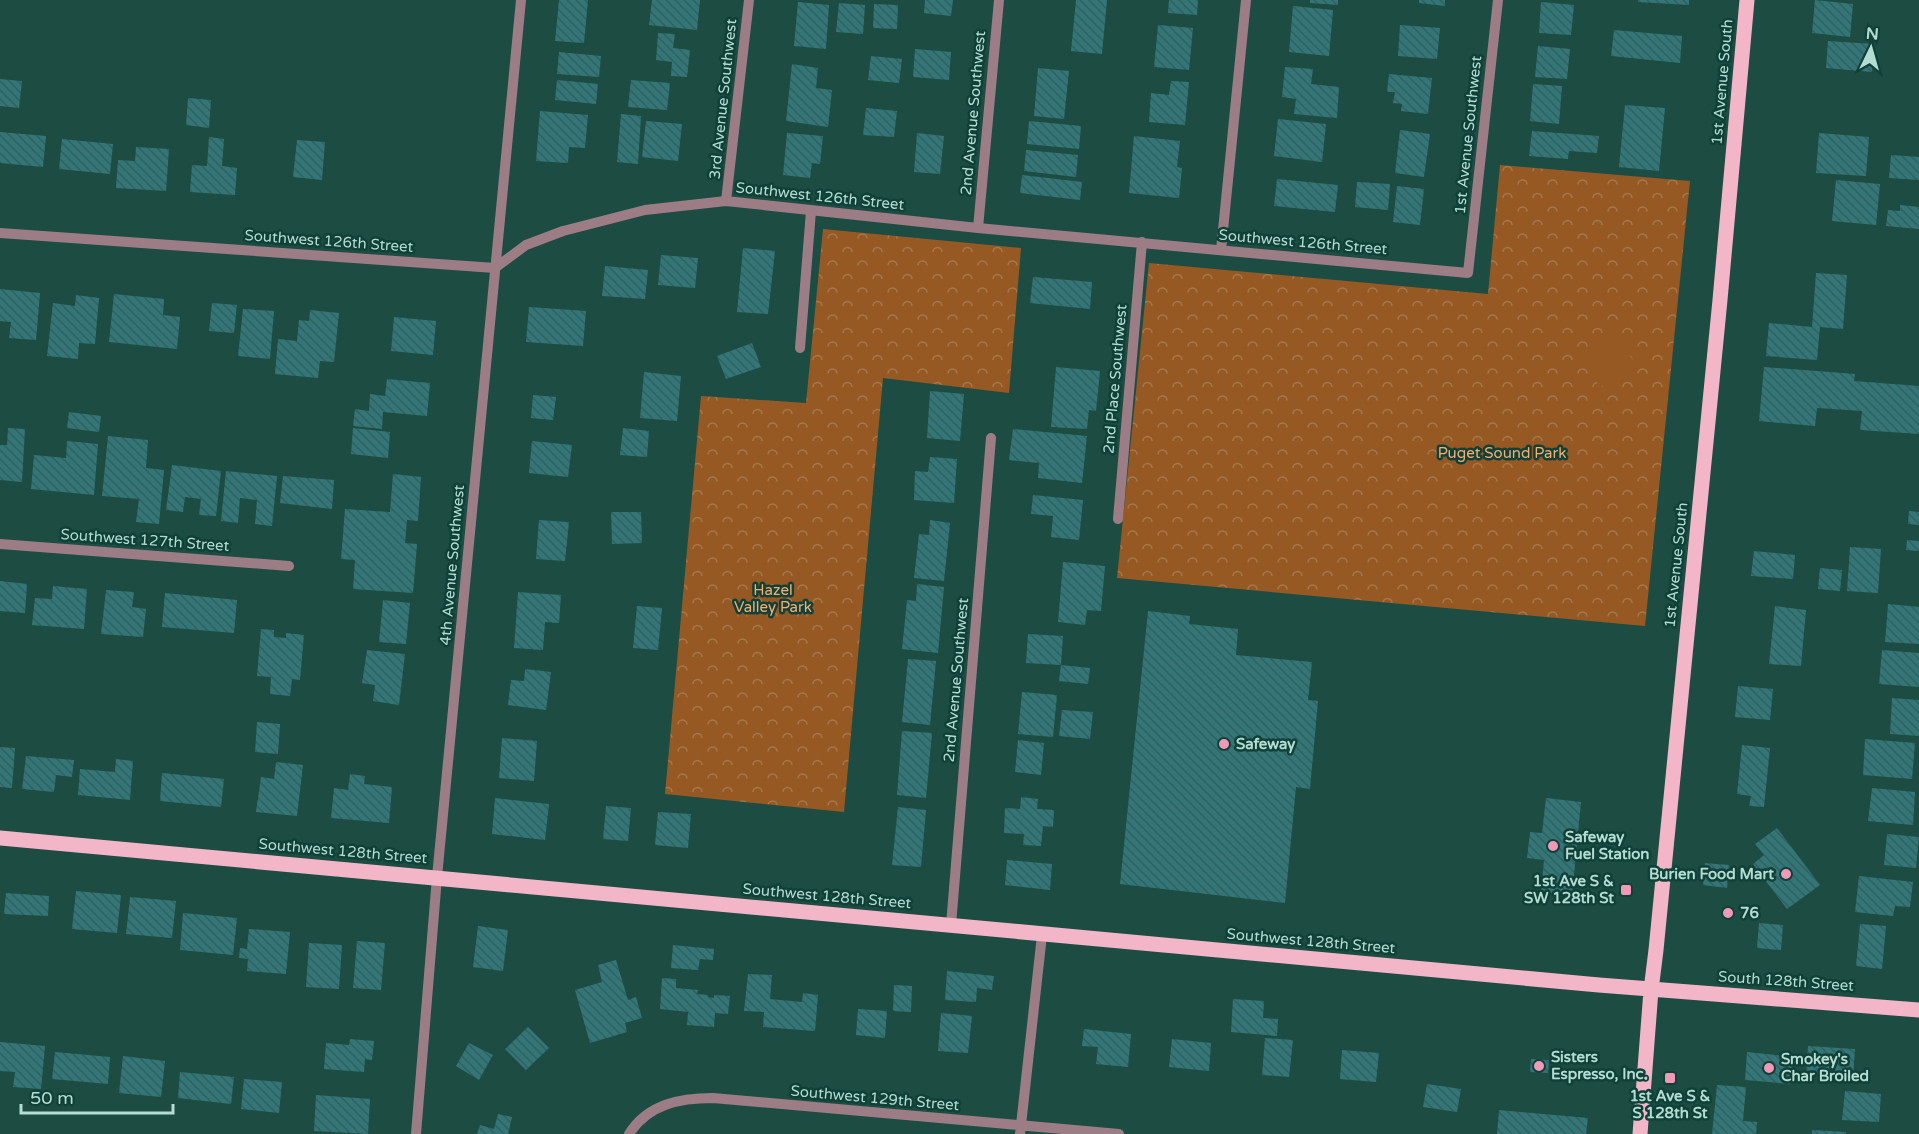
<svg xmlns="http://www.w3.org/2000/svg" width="1919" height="1134" font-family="'Varela Round',sans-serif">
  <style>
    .forest { fill: url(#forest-crowns) }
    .pitch { fill: #965924 }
    .building { fill: url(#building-back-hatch) }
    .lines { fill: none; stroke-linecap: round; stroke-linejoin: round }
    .minor { stroke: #9c7d86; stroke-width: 10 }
    .major { stroke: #f3b5c8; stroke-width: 15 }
    .poi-dot { fill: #f09ab7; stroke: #104138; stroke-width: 2 }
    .labels { text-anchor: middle; stroke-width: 5; stroke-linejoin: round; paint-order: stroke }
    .street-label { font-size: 15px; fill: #b3dcd2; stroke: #104138 }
    .park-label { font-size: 15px; fill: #f9ac70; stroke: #104138 }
    .poi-label { font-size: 15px; font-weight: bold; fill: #b3dcd2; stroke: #104138; text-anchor: start }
  </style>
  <defs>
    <pattern id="forest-crowns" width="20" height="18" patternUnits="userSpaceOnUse" patternTransform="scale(1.5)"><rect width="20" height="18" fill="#965924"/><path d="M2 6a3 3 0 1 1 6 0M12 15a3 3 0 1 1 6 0" fill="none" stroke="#a6784d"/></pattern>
    <pattern id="building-back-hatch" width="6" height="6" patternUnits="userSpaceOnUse" patternTransform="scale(1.5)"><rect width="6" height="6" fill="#337678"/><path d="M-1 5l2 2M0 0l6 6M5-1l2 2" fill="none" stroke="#345f5e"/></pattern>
  </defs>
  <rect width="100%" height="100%" fill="#1d4c43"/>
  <!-- forest -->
  <path class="forest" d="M1500,165l190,16 -45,445 -528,-48 32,-315 339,31z
    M823,229l198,19 -12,145 -126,-15 -39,434 -179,-18 36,-398 105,7z"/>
  <!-- pitch -->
  <path class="pitch" d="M1610,332l24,29 -33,26 -23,-28z"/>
  <!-- building -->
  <path class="building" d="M559,0h29l-4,43 -29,-2z
    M652,0h48l-3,30 -48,-5z
    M925,0h28l-2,16 -27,-3z
    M1076,0h31l-5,54 -31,-3z
    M1169,0h29l-1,15 -29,-2z
    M1310,0h28v5l-28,-2z
    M1419,0h26v6l-26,-3z
    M1638,0h51v5l-51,-3z
    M1815,0l38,4 -3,33 -38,-4z
    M798,2l31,3 -3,44 -32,-3z
    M1541,2l33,3 -3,30 -32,-2z
    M839,3l26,2 -2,29 -27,-2z
    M874,4l24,1 -1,24 -24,-1z
    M1293,6l40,4 -4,46 -40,-4z
    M1158,25l35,3 -4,42 -35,-3z
    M1400,25l40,3 -3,31 -39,-3z
    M1614,30l68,6 -2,27 -69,-7z
    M658,33l17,1 -2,14 17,2 -3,27 -16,-1 1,-14 -16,-2z
    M1828,41l46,3 -2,28 -46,-4z
    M1538,46l32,3 -3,30 -32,-2z
    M915,49l36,3 -2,28 -36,-3z
    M559,52l42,4 -2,21 -42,-3z
    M871,56l31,3 -3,24 -31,-3z
    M792,64l26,4 -2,20 16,2 -4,37 -42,-6z
    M1285,67l28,2 -2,15 28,3 -2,31 -43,-4 2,-15 -14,-2z
    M1038,68l31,3 -5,48 -30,-3z
    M1389,74l43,4 -4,36 -27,-3 1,-7 -9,-1 2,-11h-8z
    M0,79l22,2 -3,27 -19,-2z
    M557,80l41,4 -2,20 -41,-4z
    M631,80l39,3 -3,27 -39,-3z
    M1171,81l18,1 -4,43 -36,-3 2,-29 18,2z
    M1533,84l29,2 -3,38 -29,-3z
    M188,98l23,2 -2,28 -23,-3z
    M1625,105l40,3 -6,63 -40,-4z
    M866,108l31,3 -3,26 -31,-2z
    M540,111l48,4 -3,33 -16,-1 -1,16 -32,-2z
    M621,114l20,2 -3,48 -21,-2z
    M1278,119l48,5 -4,38 -48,-6z
    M646,121l36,3 -4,37 -36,-4z
    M1029,121l52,5 -2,23 -52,-5z
    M1400,130l30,4 -6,43 -29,-4z
    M1532,131l67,5 -2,17 -28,-2 -1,8 -39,-3z
    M0,132l46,4 -3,31 -43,-4z
    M787,133l36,3 -3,28 -8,-1 -2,15 -27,-3z
    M917,133l27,3 -4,38 -26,-2z
    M1819,133l50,4 -3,39 -50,-3z
    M1134,136l46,5 -3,26 5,1 -3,30 -50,-5z
    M209,137l15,2 -2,27 15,2 -2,27 -45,-3 2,-27 15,1z
    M62,139l51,5 -3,30 -51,-5z
    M297,140l28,2 -3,38 -29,-3z
    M136,147l33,2 -3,42 -50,-3 2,-28 17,1z
    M1026,150l52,5 -2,22 -52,-6z
    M1891,155l28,2v23l-30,-2z
    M1022,175l60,7 -2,18 -60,-7z
    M1277,179l61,6 -3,27 -61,-6z
    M1836,180l44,4 -4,41 -44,-4z
    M1357,182l33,2 -2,26 -33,-3z
    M1397,186l27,3 -4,36 -27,-3z
    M1900,205l19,2v22l-33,-3 2,-16 12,1z
    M743,248l32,3 -7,63 -31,-2z
    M661,255l37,3 -3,30 -37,-3z
    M605,266l43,4 -3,29 -43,-3z
    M1816,273l31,2 -4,54 -23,-2 -3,33 -51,-4 3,-33 43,4z
    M1033,277l59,5 -2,27 -60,-6z
    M0,289l40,4 -4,47 -27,-2 2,-16 -11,-1z
    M114,294l50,5 -1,16 17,2 -3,32 -68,-7z
    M76,295l23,3 -4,46 -16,-1 -1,16 -31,-3 6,-53 22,3z
    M212,303l25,2 -3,28 -25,-2z
    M529,307l57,4 -3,35 -57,-4z
    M243,309l31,2 -4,48 -32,-3z
    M310,310l29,3 -5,49 -14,-1 -2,17 -43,-4 3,-35 19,2 2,-21 10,1z
    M394,317l42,4 -3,34 -42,-4z
    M752,343l9,24 -35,12 -9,-23z
    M1056,367l44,4 -4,40 -7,-1 -2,19 -36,-2z
    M1764,367l91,7 -1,7 65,5v48l-59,-4 2,-19 -45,-3 -2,18 -56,-5z
    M644,372l37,4 -4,45 -37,-3z
    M387,379l43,4 -3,33 -44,-4 -1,17 -29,-3 2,-17 14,2 1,-17 15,2z
    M930,391l34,3 -4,47 -33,-3z
    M533,395l23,2 -3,23 -22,-2z
    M69,412l32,4 -2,16 -32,-4z
    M8,428l17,1 -3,53 -22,-2v-35h7z
    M353,428l37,4 -2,26 -37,-4z
    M623,428l26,3 -2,26 -27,-2z
    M1013,429l74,7 -5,47 -44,-5 1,-15 -30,-3z
    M108,436l40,4 -2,28 18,2 -5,54 -23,-2 3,-23 -37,-3z
    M67,441l31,3 -4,51 -63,-6 3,-34 32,3z
    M532,441l40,4 -4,32 -39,-4z
    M930,457l27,2 -3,44 -40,-3 1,-29 13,1z
    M172,465l49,6 -5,45 -17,-1 2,-16 -16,-2 -2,15 -17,-2z
    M226,471l51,5 -5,50 -17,-2 2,-24 -17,-2 -2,25 -17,-2z
    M393,474l28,3 -3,44 -11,-1 -2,23 12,1 -4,49 -60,-4 2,-29 -14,-1 4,-50 45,3z
    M283,476l51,4 -2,29 -52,-6z
    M1033,495l50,5 -4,40 -28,-3 2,-21 -22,-2z
    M1909,511l10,1v13l-11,-1z
    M611,512h30l1,31 -30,1z
    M539,520l30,2 -4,39 -29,-2z
    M930,520l20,3 -6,58 -30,-3 5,-44 10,1z
    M1907,540l12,1v10l-13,-1z
    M1850,547l31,2 -3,44 -31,-2z
    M1754,551l41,4 -2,24 -42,-3z
    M1063,562l42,4 -4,45 -14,-1 -2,15 -27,-3z
    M1820,568l22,2 -2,21 -22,-2z
    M0,581l27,3 -2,29 -25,-2z
    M917,584l27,3 -6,66 -36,-4 5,-49 9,1z
    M53,586l34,3 -3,40 -52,-4 3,-27 17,1z
    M106,590l28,2 -2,15 14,2 -3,28 -42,-3z
    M518,592l43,3 -2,28 -14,-1 -2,28 -29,-2z
    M165,593l72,7 -3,33 -72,-6z
    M383,600l27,3 -4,41 -27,-2z
    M1888,604l31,3v37l-34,-2z
    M637,606l25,2 -4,42 -25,-2z
    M1775,606l31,4 -5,56 -32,-2z
    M1148,611l42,5 -1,8 49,5 -2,26 76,7 -4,38 10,1 -8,88 -14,-2 -11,116 -165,-19z
    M261,629l13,1v7l12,1v-5l18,2 -4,45 -8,-1 -2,17 -20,-2 1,-17 -14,-1z
    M1028,634l35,2 -2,29 -35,-2z
    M367,650l38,4 -6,51 -26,-4 2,-16 -13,-2z
    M1882,650l37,3v34l-40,-3z
    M908,659l28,2 -6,64 -28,-3z
    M1061,665l29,3 -2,16 -29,-3z
    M525,669l26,3 -5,38 -38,-5 3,-25 13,1z
    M1738,686l35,3 -3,31 -35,-3z
    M1022,692l35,3 -4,42 -35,-3z
    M1892,698l27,2v36l-29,-2z
    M1062,710l31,2 -3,27 -31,-3z
    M257,722l23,2 -2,30 -23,-2z
    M902,731l30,2 -6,65 -29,-3z
    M502,738l35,3 -3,40 -35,-3z
    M1865,739l50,4 -3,36 -49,-4z
    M1018,740l26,3 -3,32 -26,-3z
    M1742,745l28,3 -6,59 -15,-1 2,-10 -14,-2z
    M0,747l15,1 -3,40 -12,-1z
    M26,756l48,4 -2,17 -16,-2 -2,17 -32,-3z
    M116,759l17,2 -3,39 -52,-5 2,-26 35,3z
    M276,762l27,3 -6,51 -41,-4 5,-35 13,2z
    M162,773l62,6 -3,28 -61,-6z
    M350,774l15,2 -1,8 28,3 -3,36 -58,-5 3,-30 14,2z
    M1872,788l43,4 -2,33 -45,-4z
    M1021,797l17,2 -1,10 17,1 -1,17 -10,-1 -2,20 -18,-1 1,-11 -20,-1 1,-25 15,1z
    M495,798l54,6 -4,36 -53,-6z
    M1546,798l35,4 -9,93 -31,-3 3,-32 -17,-2 3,-26 12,1z
    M606,806l25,2 -3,33 -25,-2z
    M898,807l28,3 -5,57 -29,-2z
    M658,812l33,2 -3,34 -33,-3z
    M1777,828l43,57 -33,24 -34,-45 11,-9 -9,-11z
    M1887,834l32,3 -3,31 -32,-3z
    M1007,860l45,4 -2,26 -45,-5z
    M1705,863l24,2 -2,23 -24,-3z
    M1859,876l54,6 -3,25 -15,-1 -2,10 -38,-4z
    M76,891l45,4 -4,38 -45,-4z
    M6,893l43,3 -1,20 -44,-2z
    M130,897l46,4 -4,37 -46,-4z
    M183,913l54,5 -4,37 -53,-5z
    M1759,923l24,2 -2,25 -24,-2z
    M1860,924l26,2 -4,43 -26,-3z
    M478,926l30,4 -5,41 -30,-4z
    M249,929l41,3 -4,42 -39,-3 1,-12 -9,-1 1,-10 7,1z
    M357,941l28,2 -4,47 -28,-2z
    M309,943l33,2 -3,44 -33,-2z
    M673,945l41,4 -1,11 -13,-1 -2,11 -27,-2z
    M616,960l12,40 8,-3 6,21 -17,5 2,9 -37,11 -15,-53 27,-8 -4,-17z
    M947,971l47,5 -2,14 -15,-2 -1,14 -31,-2z
    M748,974l24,1 -2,24 32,3 1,-9 15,2 -3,36 -52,-4 1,-15 -20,-1z
    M662,978l14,1v9l22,2 -1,4 11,1v2l6,1v-3l16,1 -2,18 -13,-1 -1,14 -27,-2 1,-13 -28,-3z
    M894,985l18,1 -1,26 -18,-1z
    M1233,999l31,2 -1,17 15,1 -1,17 -46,-4z
    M858,1009l29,2 -2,27 -29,-3z
    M941,1013l31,3 -4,37 -30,-2z
    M528,1027l21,21 -23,22 -21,-21z
    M1084,1029l47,5 -3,33 -32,-3 2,-17 -16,-1z
    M1265,1038l28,2 -4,37 -27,-2z
    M350,1039l24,2 -2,19 -7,-1 -1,13 -40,-3 2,-26 23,2z
    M1172,1039l39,4 -2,28 -40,-4z
    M0,1042l45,4 -4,43 -28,-2 2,-15 -15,-1z
    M469,1043l24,12 -14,25 -23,-14z
    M1808,1046l47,3 -2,28 -47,-3z
    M1342,1050l37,3 -3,29 -36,-3z
    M55,1052l55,5 -2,27 -56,-5z
    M1747,1052l46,5 -3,27 -45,-4z
    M123,1056l42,5 -4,36 -42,-4z
    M1531,1059l18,1 -1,13 -18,-1z
    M180,1072l54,5 -3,27 -53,-6z
    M244,1079l38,3 -3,31 -38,-4z
    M1427,1084l34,5 -4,23 -34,-5z
    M1717,1085l29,2 -3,34 14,1 -1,12h-44z
    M1845,1091l36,3 -2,28 -37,-2z
    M316,1095l54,4 -2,35 -54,-3z
    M1499,1110l89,8 -2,16h-89z
    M498,1114l14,3 -4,17h-31l3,-9 14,4z
    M1812,1130l34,2v2h-34z"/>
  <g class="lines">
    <!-- minor -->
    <path class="minor" d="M726,201l23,-201
      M978,228l21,-228
      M0,233l495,35 31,-23 37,-14 82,-21 81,-9 252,27 490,45 30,-273
      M1221,250l25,-250
      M800,348l11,-137
      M1118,519l24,-277
      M0,544l289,22
      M951,925l40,-487
      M416,1134l21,-257 84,-877
      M629,1134c19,-30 51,-36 84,-36l406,36
      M1020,1134l22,-199"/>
    <!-- major -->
    <path class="major" d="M0,838l1599,147 320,25
      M1640,1134l11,-144 5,-40 64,-650 27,-300"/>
  </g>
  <!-- markers -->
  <g class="poi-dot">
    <circle cx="1224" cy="744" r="6"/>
    <circle cx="1553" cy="846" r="6"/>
    <circle cx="1786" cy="874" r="6"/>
    <rect x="1620" y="884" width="12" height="12" rx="3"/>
    <circle cx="1728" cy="913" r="6"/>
    <circle cx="1539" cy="1066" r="6"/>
    <circle cx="1769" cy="1068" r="6"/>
    <rect x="1664" y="1072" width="12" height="12" rx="3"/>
  </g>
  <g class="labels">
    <!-- street labels -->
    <g class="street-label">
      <text transform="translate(1722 82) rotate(-85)" y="5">1st Avenue South</text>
      <text transform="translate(723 99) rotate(-84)" y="5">3rd Avenue Southwest</text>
      <text transform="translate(973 113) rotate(-85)" y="5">2nd Avenue Southwest</text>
      <text transform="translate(1468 135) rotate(-84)" y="5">1st Avenue Southwest</text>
      <text transform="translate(820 196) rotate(6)" y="5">Southwest 126th Street</text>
      <text transform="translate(329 241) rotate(4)" y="5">Southwest 126th Street</text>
      <text transform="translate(1303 242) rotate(5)" y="5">Southwest 126th Street</text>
      <text transform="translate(1115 379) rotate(-85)" y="5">2nd Place Southwest</text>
      <text transform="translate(145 540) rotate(4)" y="5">Southwest 127th Street</text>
      <text transform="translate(452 565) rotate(-85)" y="5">4th Avenue Southwest</text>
      <text transform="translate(1676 565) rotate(-84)" y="5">1st Avenue South</text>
      <text transform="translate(956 680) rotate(-85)" y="5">2nd Avenue Southwest</text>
      <text transform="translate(343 851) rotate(5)" y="5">Southwest 128th Street</text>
      <text transform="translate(827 896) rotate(5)" y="5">Southwest 128th Street</text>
      <text transform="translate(1311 941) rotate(5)" y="5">Southwest 128th Street</text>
      <text transform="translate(1786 981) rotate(4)" y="5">South 128th Street</text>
      <text transform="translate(875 1098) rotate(5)" y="5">Southwest 129th Street</text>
    </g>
    <!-- park labels -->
    <g class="park-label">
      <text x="1502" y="458">Puget Sound Park</text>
      <text x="773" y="595">Hazel<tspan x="773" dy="17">Valley Park</tspan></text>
    </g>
    <!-- poi labels -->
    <g class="poi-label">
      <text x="1236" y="749">Safeway</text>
      <text x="1565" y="842">Safeway<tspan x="1565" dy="17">Fuel Station</tspan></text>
      <text x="1774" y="879" text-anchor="end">Burien Food Mart</text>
      <text x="1614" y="886" text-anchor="end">1st Ave S &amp;<tspan x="1614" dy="17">SW 128th St</tspan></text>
      <text x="1740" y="918">76</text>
      <text x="1551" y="1062">Sisters<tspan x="1551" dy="17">Espresso, Inc.</tspan></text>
      <text x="1781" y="1064">Smokey's<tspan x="1781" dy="17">Char Broiled</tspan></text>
      <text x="1670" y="1101" text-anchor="middle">1st Ave S &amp;<tspan x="1670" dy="17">S 128th St</tspan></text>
    </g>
  </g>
  <!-- north arrow -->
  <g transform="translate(1871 48) rotate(5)" stroke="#104138" stroke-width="4.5" paint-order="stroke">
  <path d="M0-4.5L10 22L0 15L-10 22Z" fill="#b3dcd2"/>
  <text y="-9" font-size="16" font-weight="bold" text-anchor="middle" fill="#b3dcd2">N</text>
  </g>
  <!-- scale -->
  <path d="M21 1104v9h152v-9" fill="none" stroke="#b3dcd2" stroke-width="3"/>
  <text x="30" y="1104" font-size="18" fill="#b3dcd2" stroke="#104138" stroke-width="4.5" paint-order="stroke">50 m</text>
</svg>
